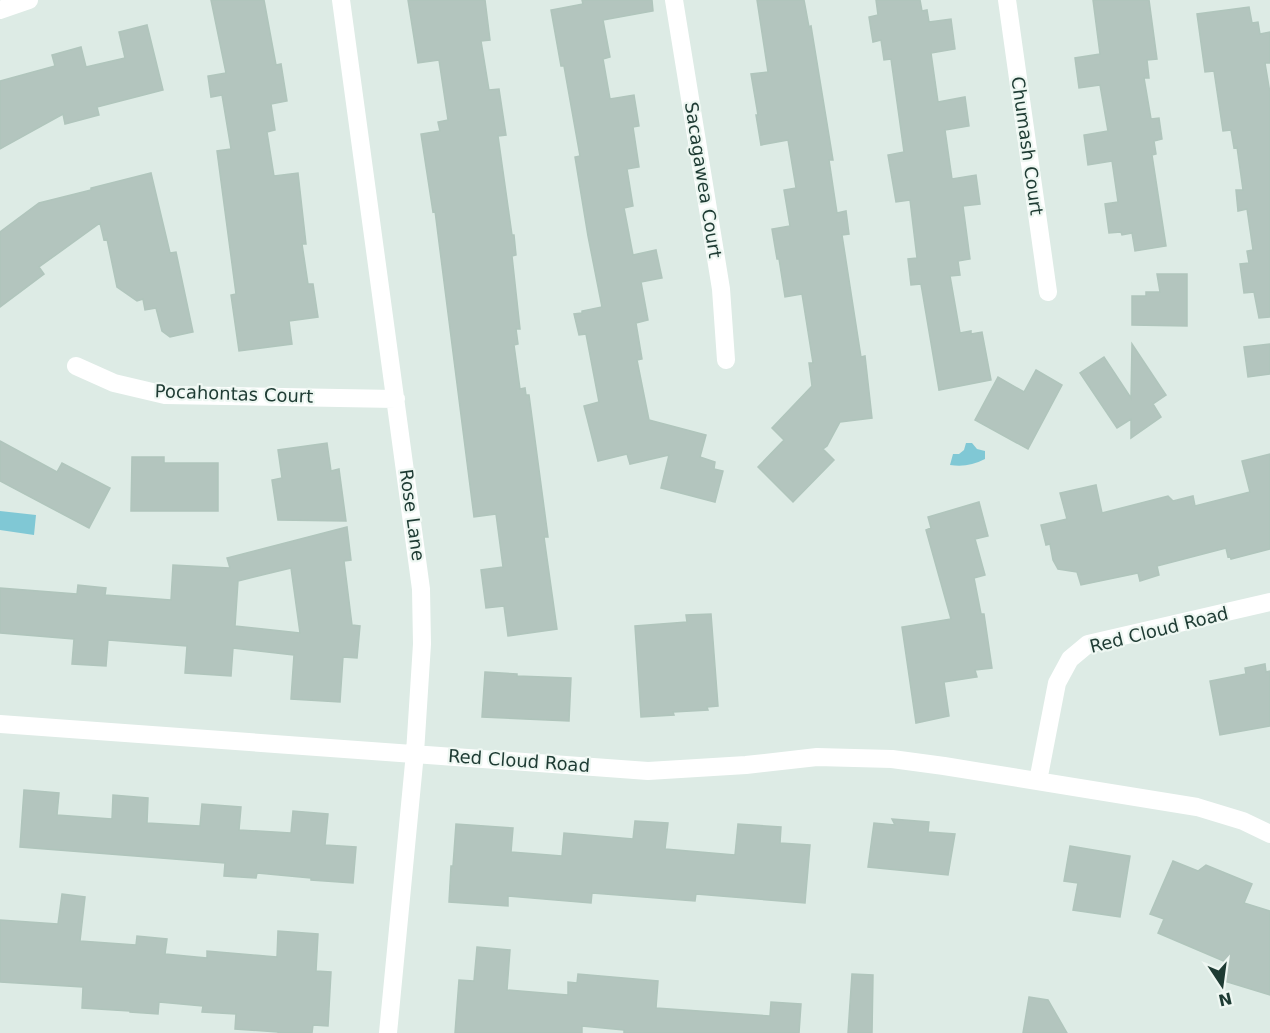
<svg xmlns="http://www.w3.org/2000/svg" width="1270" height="1033" font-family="'DejaVu Sans',sans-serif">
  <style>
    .water { fill: #80c8d5 }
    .building { fill: #b3c5be; stroke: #b0c5bc; stroke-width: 1.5; fill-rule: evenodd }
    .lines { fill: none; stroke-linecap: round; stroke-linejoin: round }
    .minor { stroke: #fff; stroke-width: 18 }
    .labels { text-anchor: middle; stroke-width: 4.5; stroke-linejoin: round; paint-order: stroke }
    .street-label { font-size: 18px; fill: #1e3b33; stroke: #eef7f2 }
  </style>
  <rect width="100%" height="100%" fill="#ddebe5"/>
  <!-- water -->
  <path class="water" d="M966,443h6l5,6 8,2v8c-12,6 -22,8 -35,6l3,-11h6l5,-4z
    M0,511l36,4 -2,20 -34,-5z"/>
  <!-- building -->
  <path class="building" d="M211,0h53l12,65 5,-1 6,37 -16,3 4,26 -8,2 7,44 24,-3 8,71h-4l6,40h5l5,33 -29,4 3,23 -53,7 -8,-56 5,-1 -19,-143 14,-2 -9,-54 -11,2 -3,-21 18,-3z
    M408,0h77l5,40 -9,1 8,49 10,-1 7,46 -8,1 14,99h2l2,20 -4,1 8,73h-4l2,15 -4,1 6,44 5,-1 1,7h3l19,142h-4l13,92 -49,7 -4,-30 -18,2 -5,-38 22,-3 -7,-53 -22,3 -39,-306 -2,1 -12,-78 19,-3 -2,-9 10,-2 -9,-60 -21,3z
    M582,0h70l1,11 -50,9 7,37 -7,2 7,40 24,-4 5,31 -6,1 6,40 -12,2 6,37 -9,2 9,47 23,-5 6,28 -21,4 7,38 -12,3 6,36 -5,1 12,60 57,15 -6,22 15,5 -1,7 9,2 -8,31 -54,-14 8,-33 -39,9 -3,-10 -29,7 -14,-55 15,-4 -13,-68 -7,1 -5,-21 8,-1v-2l20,-4 -14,-71 -13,-79 5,-1 -16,-90h-3l-10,-56 32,-6z
    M757,0h47l5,27 2,-1 22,134h-4l8,53 9,-2 3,23 -7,1 19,122 4,-1 7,62 -32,4 -13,24 -4,3 11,11 -41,42 -35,-35 26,-27 -12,-12 40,-42 -3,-23h4l-11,-69 -17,3 -6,-38h-2l-5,-30 18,-3 -6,-36 12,-2 -8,-48 -27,5 -5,-30h2l-7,-41 17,-2z
    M876,0h44l2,11 5,-1 2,12 22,-3 4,30 -24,4 7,49 27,-5 4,29 -24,4 7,49 24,-4 4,29 -17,2 7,53 -12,2 2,14 -10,1 10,57 11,-2v3l11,-2 9,48 -52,10 -18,-106 -10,1 -3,-26 9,-1 -7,-58 -14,2 -8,-47 16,-3 -13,-93 -7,1 -3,-20 -8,2 -4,-25 9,-2z
    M1093,0h56l8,59 -10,1 2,18h-5l7,41 8,-1 3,21 -8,2 2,13 -4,1 14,91 -31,5 -3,-18 -10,2 -1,-3 -12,1 -4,-29 13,-2 -6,-41 -24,4 -4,-30 24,-4 -8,-46 -21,3 -4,-30 25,-4z
    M1249,7l3,16 6,-1 2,12 10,-2v31h-5l5,30v224l-11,1 -5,-26 -10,1 -4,-29 9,-1 -2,-12 6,-1 -6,-41 -9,2 -2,-21h7l-6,-43 -3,1 -3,-18 -8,1 -9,-60 -9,1 -8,-58z
    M147,25l16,65 -66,17 2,8 -34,9 -2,-10 -63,35v-68l55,-15 -3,-11 29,-8 5,20 39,-9 -6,-26z
    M151,173l19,80 6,-1 17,80 -23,5 -8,-6 -6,-23 -11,2 -2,-11 -6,2 -20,-14 -10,-48 -3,1 -4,-17 -61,44 5,7 -44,33v-75l39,-29 52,-13v-2z
    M1157,274h30v52l-55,-1v-29h14v-4h14z
    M1132,344l34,51 -13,9 8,13 -30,21v-19l-14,9 -37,-55 24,-16 27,41z
    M1270,344v30l-22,3 -4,-30z
    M1036,370l26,15 -34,64 -53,-29 23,-43 26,15z
    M0,441l57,31 5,-9 48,25 -21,40 -89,-47z
    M327,443l4,28 8,-2 7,52 -68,-1 -6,-40 10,-2 -4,-28z
    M1270,454v95l-39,10 -1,-3 -2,1 -2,-9 -69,18 2,9 -19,6 -2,-8 -57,12 -4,-13 -19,-3 -5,-9 -3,-16 -4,1 -5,-20 26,-6 -7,-26 36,-8 6,28 66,-17 5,5 20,-5 2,10 55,-14 -8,-31z
    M132,457h32v6h54v48h-87z
    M979,502l9,34 -13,3 10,36 -11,3 7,36h3l8,54 -17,2 2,7 -33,5 5,34 -33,7 -14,-96 49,-8 -25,-89 5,-2 -3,-11z
    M347,527l4,33 -7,1 8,64 8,1 -3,32 -14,-1 -3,45 -49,-3 3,-44 -61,-7 -2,28 -46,-3 2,-27 -79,-6 -2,26 -34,-2 2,-25 -74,-6v-45l77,6 1,-9 28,3 -1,7 66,5 2,-35 57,3 -3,-10zM291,568l9,65 -65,-7 3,-45z
    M711,614l7,92 -11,1 1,3 -35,2 1,3 -33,2 -6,-91 52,-4 -1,-7z
    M1265,664l1,8 4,-1v55l-50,9 -10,-54 36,-7 -1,-6z
    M485,672l32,2v2l54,2 -2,43 -87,-4z
    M24,790l35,3 -2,22 55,4 1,-24 35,3 -1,25 53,3 2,-22 39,3 -2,23 52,3 2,-22 35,3 -3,31 31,2 -3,36 -42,-3v-2l-54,-5 -1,5 -32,-2 1,-13 -205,-16z
    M892,819l37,3 -1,10 27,2 -7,41 -80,-8 6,-44 21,2z
    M635,821l33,2 -3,26 70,6 3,-31 43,3 -1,16 30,2 -5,58 -109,-9 -1,7 -103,-8 -1,10 -83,-7v10l-59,-4 2,-36h2l3,-42 57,4 -2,24 51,4 2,-23 69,6z
    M1070,846l60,10 -10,61 -47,-7 5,-27 -14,-2z
    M1173,861l25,10 8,-6 46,19 -8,19 26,8v84l-49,-15 5,-18 -68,-29 6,-14 -14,-5z
    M62,894l23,3 -5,44 56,4 1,-9 30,3 -2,15 42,4v-7l70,6 1,-26 40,3 -2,37 15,1 -3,54 -15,-1 -1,8h-34v-1l-43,-3 1,-15 -34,-2 1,-6 -44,-4 -1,12 -28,-2v-1l-48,-3 1,-21 -83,-5v-62l58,4z
    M477,947l33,3 -3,40 61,5v-13l9,1 1,-9 80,7 -2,27 114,8 1,-14 30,2 -2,29h-175v-3l-42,-4v7h-127l4,-53 15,1z
    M852,974l21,1 -1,58h-24z
    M1029,997l19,3 19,33h-44z"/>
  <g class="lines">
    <!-- minor -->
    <path class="minor" d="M341,0l80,589 1,55 -7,109 -27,280
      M674,0l47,289 5,71
      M1007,0l41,292
      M0,10l29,-10
      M76,366l38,17 51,12 231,4
      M0,724l648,47 98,-6 71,-8 75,2 52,7 253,41 46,14 27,13
      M1038,781l19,-98 13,-24 18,-15 182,-42"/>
  </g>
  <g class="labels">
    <!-- street labels -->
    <g class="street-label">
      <text transform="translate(1027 146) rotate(82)" y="6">Chumash Court</text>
      <text transform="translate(703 180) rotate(81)" y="6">Sacagawea Court</text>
      <text transform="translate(234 394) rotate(2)" y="6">Pocahontas Court</text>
      <text transform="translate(412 515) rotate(82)" y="6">Rose Lane</text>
      <text transform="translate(1159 630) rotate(-14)" y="6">Red Cloud Road</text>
      <text transform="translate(519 761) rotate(4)" y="6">Red Cloud Road</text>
    </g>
  </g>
  <!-- north arrow -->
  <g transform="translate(1222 985) rotate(167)" stroke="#eef7f2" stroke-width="4.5" paint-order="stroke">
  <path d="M0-4.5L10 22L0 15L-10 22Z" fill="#1e3b33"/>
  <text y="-9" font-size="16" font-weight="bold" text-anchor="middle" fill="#1e3b33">N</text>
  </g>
</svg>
